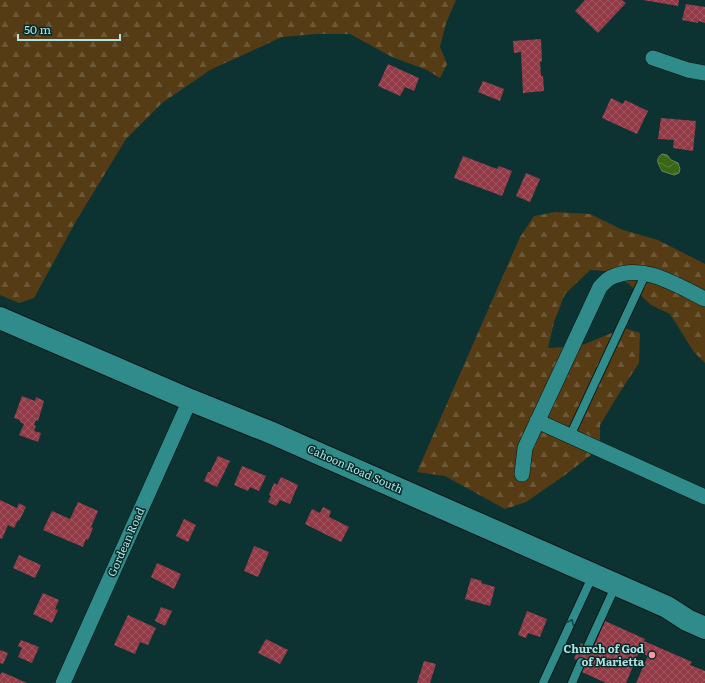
<svg xmlns="http://www.w3.org/2000/svg" width="705" height="683" font-family="Literata,serif">
  <style>
    .forest { fill: url(#forest-firs) }
    .water { fill: url(#water-waves); stroke: #5e8d53 }
    .building { fill: url(#building-cross-hatch) }
    .lines { fill: none; stroke-linecap: round; stroke-linejoin: round }
    .service-casing { stroke: #081717; stroke-width: 10 }
    .minor-casing { stroke: #081717; stroke-width: 16 }
    .secondary-casing { stroke: #081717; stroke-width: 24 }
    .service { stroke: #308c8b; stroke-width: 8 }
    .minor { stroke: #308c8b; stroke-width: 15 }
    .secondary { stroke: #308c8b; stroke-width: 22 }
    .oneway { stroke: #0f4746 }
    .poi-dot { fill: #f49aa2; stroke: #012928; stroke-width: 1.5 }
    .labels { text-anchor: middle; stroke-width: 3; stroke-linejoin: round; paint-order: stroke }
    .street-label { font-size: 11px; fill: #b1e5e4; stroke: #012928 }
    .poi-label { font-size: 11px; font-weight: bold; fill: #b1e5e4; stroke: #012928; text-anchor: end }
  </style>
  <defs>
    <pattern id="forest-firs" width="22" height="20" patternUnits="userSpaceOnUse"><rect width="22" height="20" fill="#563c15"/><path d="M5 1l3.5 6h-7zM16 11l3.5 6h-7z" fill="#6c5837"/></pattern>
    <pattern id="water-waves" width="16" height="10" patternUnits="userSpaceOnUse"><rect width="16" height="10" fill="#3b6715"/><path d="M0 5q4-4 8 0t8 0" fill="none" stroke="#557d37"/></pattern>
    <pattern id="building-cross-hatch" width="8" height="8" patternUnits="userSpaceOnUse"><rect width="8" height="8" fill="#933a47"/><path d="M0 0l8 8M0 8l8-8" fill="none" stroke="#a05661"/></pattern>
  </defs>
  <rect width="100%" height="100%" fill="#0c3332"/>
  <!-- forest -->
  <path class="forest" d="M0,0h456l-10,23 -6,24 7,17 -7,14 -13,-8 -35,-13 -42,-23h-34l-34,3 -72,33 -48,33 -36,36 -50,82 -42,77 -15,5 -19,-8z
    M555,212l35,2 33,16 35,10 47,24v99l-11,-11 -24,-38 -19,-9 -22,-21 -23,-13 -16,-1 -25,24 -11,28 -6,26 18,-1 19,-3 39,-16 16,5 -1,30 -21,32 -18,30v23l-35,27 -39,27 -21,7 -60,-33 -28,-4 103,-235 14,-21z"/>
  <!-- water -->
  <path class="water" d="M662,154l5,1 4,5 7,3 2,6 -1,4 -5,2 -12,-4c-3,-7 -8,-11 0,-17z"/>
  <!-- building -->
  <path class="building" d="M585,0h37l4,3 -28,30 -23,-22z
    M643,0h36l-1,6z
    M686,4l19,3v16l-7,-2v2l-16,-3z
    M541,39l1,22 -2,1 1,14h2l1,15 -21,2 -2,-41 -7,1 -1,-12z
    M388,64l31,14 -5,13 -9,-4 -5,9 -22,-10z
    M483,81l21,8 -4,12 -22,-9z
    M611,98l12,6 2,-4 23,11 -11,23 -35,-16z
    M661,118l35,3 -3,30 -20,-3 1,-8 -16,-1z
    M463,156l34,13 2,-3 13,5 -10,25 -48,-18z
    M526,173l14,6 -10,23 -14,-6z
    M22,396l13,5 1,-4 8,4 -6,20 -2,-1 -2,5 2,1 -2,5 7,2 -3,9 -19,-7 5,-11 -4,-2v-2l-6,-2z
    M218,456l12,5 -13,26 -13,-6 4,-9h2z
    M242,466l24,10 -7,15 -9,-4 -2,4 -14,-6z
    M281,477l17,8 -8,19 -10,-4 -4,6 -8,-4 3,-6 -2,-1 5,-12 3,2z
    M0,500l17,8 2,-5 7,4 -7,14 -1,-1 -4,8 -6,-3 -6,14 -2,-1z
    M78,502l20,9 -7,16 2,1 -5,12 -2,-1 -3,8 -40,-17 9,-19 18,8z
    M323,507l8,4 -2,6 20,10 -8,15 -36,-18 7,-15 8,4z
    M184,519l12,6 -8,17 -12,-6z
    M254,546l15,6 -11,25 -14,-6z
    M19,555l22,10 -6,13 -22,-10z
    M157,563l24,11 -7,15 -23,-12z
    M471,578l11,3 -1,2 14,4 -5,19 -25,-7z
    M43,593l16,7 -4,9 3,1 -6,13 -19,-9z
    M161,607l11,4 -7,15 -10,-5z
    M527,611l20,8 -7,18 -12,-4 -2,5 -8,-3z
    M128,615l28,13 -8,17 -8,-3 -5,12 -21,-9z
    M605,621l40,18 -1,2 48,21 -2,3 15,6v12h-69l12,-27 -9,-4 -13,31h-20l-24,-11 4,-8 -12,-5 7,-16 12,6z
    M266,639l22,11 -8,14 -22,-11z
    M21,640l18,7 -7,16 -14,-6 4,-9 -4,-2z
    M0,650l8,3 -5,11 -3,-1z
    M424,661l12,3 -6,19h-13z
    M2,672l25,11h-27v-8z"/>
  <g class="lines">
    <!-- service casing -->
    <g class="service-casing">
      <path id="service" d="M570,436l76,-163
        M588,646l28,-61
        M543,683l50,-108
        M572,683l9,-21"/>
    </g>
    <!-- minor casing -->
    <g class="minor-casing">
      <path id="minor" d="M653,58l35,12 17,3
        M537,421l168,76
        M522,474l3,-26 75,-161c3,-3 7,-8 12,-10 32,-14 64,8 93,22
        M63,683l127,-283"/>
    </g>
    <!-- secondary casing -->
    <g class="secondary-casing">
      <path id="secondary" d="M0,318l190,82 82,33 395,174 20,13 18,8"/>
    </g>
    <!-- service -->
    <use href="#service" class="service"/>
    <!-- minor -->
    <use href="#minor" class="minor"/>
    <!-- secondary -->
    <use href="#secondary" class="secondary"/>
  </g>
  <!-- one-way arrows -->
  <defs><path id="oneway-chevron" d="M-2-3.5L2.5 0L-2 3.5" fill="none" stroke-width="1.6" stroke-linecap="round" stroke-linejoin="round"/></defs>
  <use class="oneway" href="#oneway-chevron" transform="translate(571 622) rotate(-65)"/>
  <!-- markers -->
  <circle class="poi-dot" cx="652" cy="655" r="4"/>
  <g class="labels">
    <!-- street labels -->
    <g class="street-label">
      <text transform="translate(355 469) rotate(24)" y="4">Cahoon Road South</text>
      <text transform="translate(126 542) rotate(-66)" y="4">Gordean Road</text>
    </g>
    <!-- poi labels -->
    <g class="poi-label">
      <text x="644" y="653">Church of God<tspan x="644" dy="13">of Marietta</tspan></text>
    </g>
  </g>
  <!-- scale -->
  <path d="M18 34v6h102v-6" fill="none" stroke="#b1e5e4" stroke-width="2"/>
  <text x="24" y="34" font-size="12" fill="#b1e5e4" stroke="#012928" stroke-width="3" paint-order="stroke">50 m</text>
</svg>
